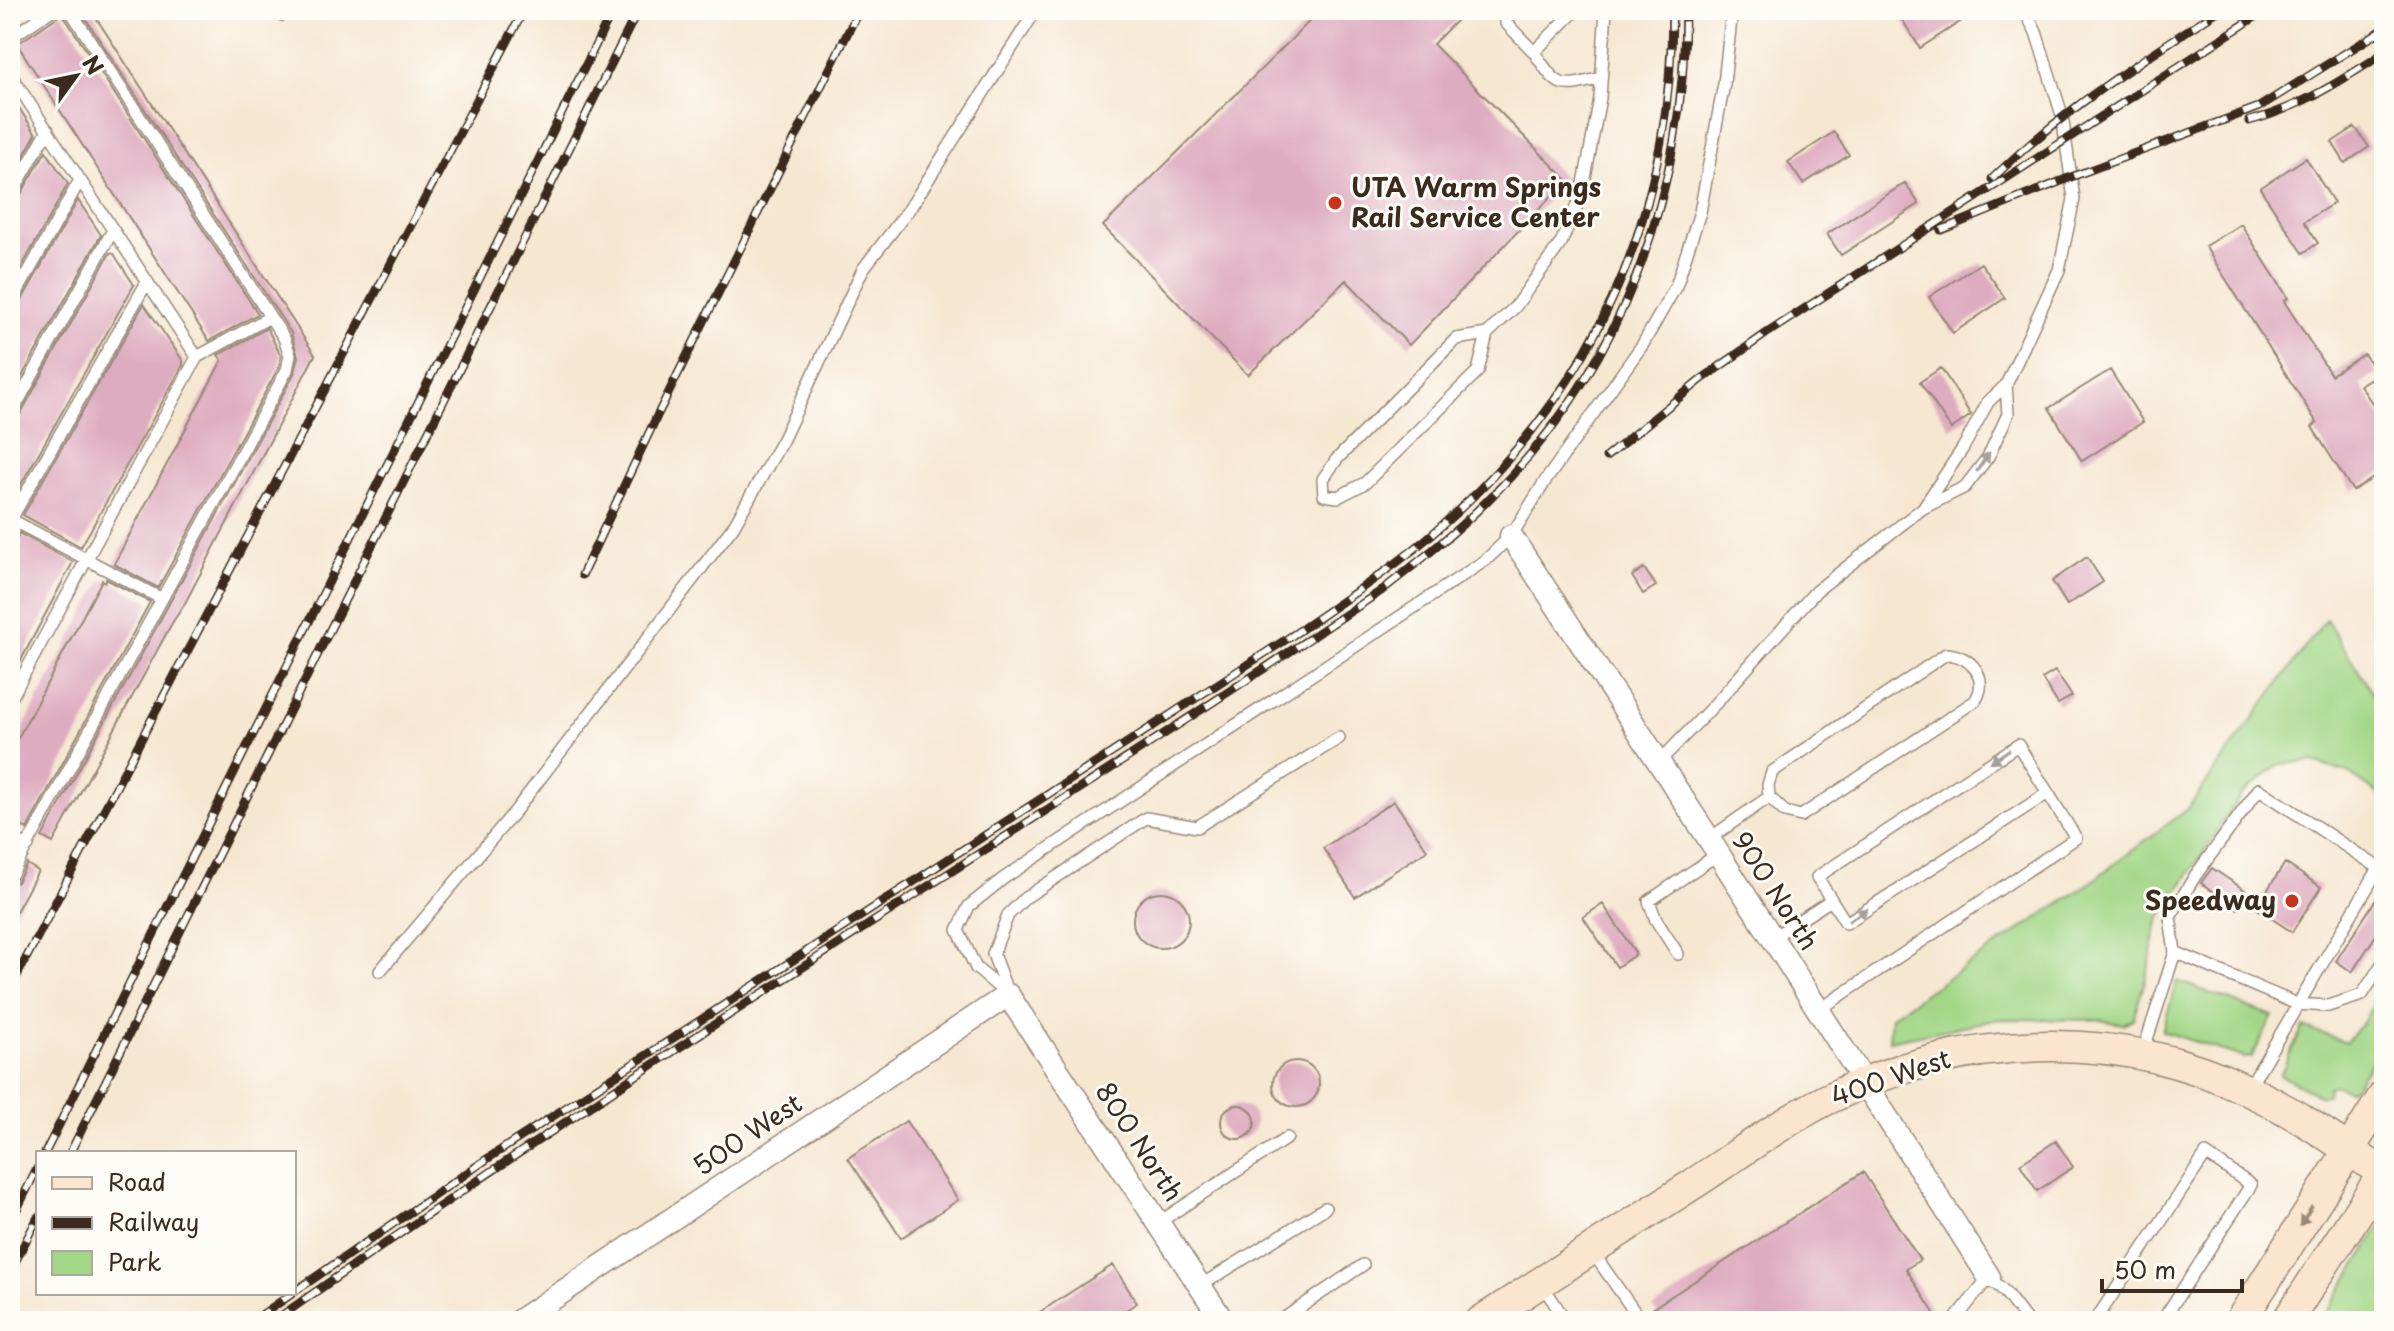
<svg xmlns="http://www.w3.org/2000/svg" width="2394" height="1331" font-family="'Playpen Sans',sans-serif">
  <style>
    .green { fill: #a3d787; stroke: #6f8052; stroke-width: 2 }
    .building { fill: #deacc0 }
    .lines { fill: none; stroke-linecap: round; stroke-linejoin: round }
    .lane-casing { stroke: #988878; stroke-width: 14 }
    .street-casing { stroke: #988878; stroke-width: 25 }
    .secondary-casing { stroke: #988878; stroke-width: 33 }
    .lane { stroke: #fff; stroke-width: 11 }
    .street { stroke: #fff; stroke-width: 22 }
    .secondary { stroke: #fbe5cf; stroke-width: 30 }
    .rail-casing { stroke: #3b2a1e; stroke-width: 9 }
    .rail { stroke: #fdfcf7; stroke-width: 6; stroke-dasharray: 18; stroke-linecap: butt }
    .oneway { fill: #a79f9a }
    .oneway2 { fill: #9b8876 }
    .poi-dot { fill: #c8321e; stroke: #fdfcf7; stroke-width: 3 }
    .labels { text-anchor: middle; stroke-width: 6; stroke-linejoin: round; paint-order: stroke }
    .poi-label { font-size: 26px; font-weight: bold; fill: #3b2a1e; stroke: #fdfcf7; text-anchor: start }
    .street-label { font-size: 26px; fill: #3b2a1e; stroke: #fdfcf7 }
  </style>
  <rect width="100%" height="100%" fill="#fdfcf7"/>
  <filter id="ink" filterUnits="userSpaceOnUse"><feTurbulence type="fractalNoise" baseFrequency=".0125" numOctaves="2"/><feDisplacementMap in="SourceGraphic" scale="16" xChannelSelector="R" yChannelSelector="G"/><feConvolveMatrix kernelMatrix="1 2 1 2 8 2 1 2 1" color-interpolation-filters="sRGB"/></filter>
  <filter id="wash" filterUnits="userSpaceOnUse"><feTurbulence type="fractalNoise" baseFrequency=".006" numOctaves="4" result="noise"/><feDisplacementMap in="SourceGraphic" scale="32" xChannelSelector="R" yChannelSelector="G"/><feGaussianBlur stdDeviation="1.8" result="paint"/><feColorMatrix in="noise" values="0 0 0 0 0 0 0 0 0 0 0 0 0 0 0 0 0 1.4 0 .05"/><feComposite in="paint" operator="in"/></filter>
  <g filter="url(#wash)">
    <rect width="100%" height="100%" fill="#f6e7d1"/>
    <!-- green -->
    <path class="green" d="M2326,619l58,92v87l-36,-25 -38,-12 -30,3 -38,30 -84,127 -10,50 -15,48 -10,5 -23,-4 -102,-1 -109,22 2,-25 196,-131 100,-76z
      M2177,981l96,35 -21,41 -7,1 -83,-27z
      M2384,987v57l-29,42 -7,4 -12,-5 -8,2 -1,8 -6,1 -41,-21 23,-48 43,15 16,-19z
      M2384,1221v100h-63z"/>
    <g id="blocks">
      <!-- building -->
      <path class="building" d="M60,10l198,304 -49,27 -192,-297 40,-27z
        M80,10h11l224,345 -131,250 -12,18 -119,220 -11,-6 252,-463 4,-18 -7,-23z
        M1321,10h146l-34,34 134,136 -158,165 -63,-65 -98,95 -145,-149z
        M1896,10h82l-58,38z
        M10,94l26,40 -26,46z
        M2355,127l14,20 -24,16 -13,-21z
        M1834,132l15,23 -46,29 -15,-22z
        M46,151l22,33 -58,104v-83l7,-4z
        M2306,158l28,45 -30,19 14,21 -15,10 -43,-65z
        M1905,183l14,21 -78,51 -14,-21z
        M78,200l23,35 -91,163v-85l7,-4z
        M2241,224l47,74 -4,3 47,74 33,-21 13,20 -17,11 24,36v50l-31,20 -41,-64 5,-4 -112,-177z
        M110,253l4,1 20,31 -124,219v-80l7,-4z
        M1981,263l24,35 -52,35 -24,-36z
        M144,304l39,57v4l-102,182 -58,-32z
        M267,328l14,28 -2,11 -121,221 -44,-24 108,-204 -4,-5z
        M1941,368l30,47 -20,14 -31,-47z
        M2110,370l33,52 -61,39 -33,-53z
        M19,533l54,29 -63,119v-131z
        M2087,557l16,25 -36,23 -15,-24z
        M1644,568l12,18 -13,8 -11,-18z
        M106,579l44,23 -123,227 -17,-9v-67l92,-173 3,2z
        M2055,671l17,25 -14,8 -16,-25z
        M1394,801l33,49 -72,47 -32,-49z
        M2285,863l36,24 -29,45 -36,-24z
        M27,864l11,7 -28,52v-38l7,-3z
        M2212,868l37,25 -11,16 -37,-26z
        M2384,887v36l-32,49 -16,-11z
        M1133 920a28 28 0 1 1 56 0a28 28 0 1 1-56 0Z
        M1603,904l33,50 -19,13 -34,-50z
        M1273 1084a23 23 0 1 1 46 0a23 23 0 1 1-46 0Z
        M1221 1122a17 17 0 1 1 34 0a17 17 0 1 1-34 0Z
        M906,1121l52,79 -57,38 -53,-80z
        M2056,1141l17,26 -36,24 -17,-27z
        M1863,1172l57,88 -14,9 33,52h-277l-9,-13z
        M1113,1265l24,38 -29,18h-82z"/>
    </g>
  </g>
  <g filter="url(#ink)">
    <use href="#blocks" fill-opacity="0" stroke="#988878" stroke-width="2"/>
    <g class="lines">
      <!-- lane casing -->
      <g class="lane-casing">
        <path id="lane" d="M278,10l4,5
          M1507,10l-1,13 28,29 42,-42
          M10,38l42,-28
          M1534,52c25,37 25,37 67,26
          M10,74l187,283
          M10,197l38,-67
          M10,305l70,-125
          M1487,334l-31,5 -119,120 -14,20 1,16 14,2 27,-14 113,-112 9,-37 28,-27 46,-64 21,-49 18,-96 6,-88
          M2006,385l53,-115 15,-71 -12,-84 -26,-83 -12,-22
          M10,416l103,-186
          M10,519l152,80
          M10,521l137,-239
          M10,700l187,-343 73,-40
          M1659,762l56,-58 101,-113 107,-83 42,-21 23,-30 20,-43 -2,-29 -18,17 -25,46 -40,60
          M10,837l18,9
          M1709,839l60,-42 -1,-12 4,-13 174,-118c25,1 44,24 29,47l-174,115 -16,-4 -16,-15
          M10,877l277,-507 3,-15 -6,-17 -214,-328
          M1772,938l59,-38
          M2175,952l-5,-35 25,-41 64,-87 120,79
          M1678,954l-22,-34 -7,-19 69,-47
          M380,971l136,-161 217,-283 49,-86 81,-172 47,-61 126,-198
          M1008,994l-15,-40 15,-39 17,-17 121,-80 51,9 142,-89
          M1008,995l-32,-27 -18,-38 11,-24 35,-28 482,-318 25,-24 35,-56 97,-136 33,-58 24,-74 24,-128 8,-74
          M1819,1010l257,-172 -58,-93 -201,132 29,46 202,-130
          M2142,1055l33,-103 122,52 31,2 34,-11 22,-34
          M2248,1089l131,-221 5,3
          M1158,1223l129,-85
          M1591,1250l50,71
          M1541,1283l25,38
          M1200,1286l125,-78
          M1280,1321l83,-56
          M1954,1321l35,-44 16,15 22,29
          M2095,1321l111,-167 45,31 -89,136"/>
      </g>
      <!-- street casing -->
      <g class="street-casing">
        <path id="street" d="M1511,536l198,303 280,438
          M519,1321l489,-326 215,326"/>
      </g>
      <!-- secondary casing -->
      <g class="secondary-casing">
        <path id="secondary" d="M1481,1321c70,-45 139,-90 209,-135 45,-29 90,-63 138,-87 131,-65 289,-73 421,-8 48,22 91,53 134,82
          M2240,1321l144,-226
          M2287,1321l97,-149"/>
      </g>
      <!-- lane -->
      <use href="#lane" class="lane"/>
      <!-- street -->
      <use href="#street" class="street"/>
      <!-- secondary -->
      <use href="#secondary" class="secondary"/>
      <!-- rail casing -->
      <g class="rail-casing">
        <path id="rail" d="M2249,121c50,-13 92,-40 135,-68
          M1992,179c68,-67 147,-117 227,-169
          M1941,230l130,-53 188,-70 125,-78
          M1606,457l96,-78 65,-46 499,-323
          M582,575l75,-159 202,-406
          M10,989l514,-979
          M45,1153l568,-1143
          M70,1153l568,-1143
          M10,1223l28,-56
          M10,1272l28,-55
          M294,1292l196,-135 806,-524c48,-33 98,-65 142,-104 157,-138 234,-311 234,-519
          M253,1321l40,-28
          M274,1321c361,-255 740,-484 1107,-730 36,-28 73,-57 106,-90 134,-131 198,-305 198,-491"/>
      </g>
      <!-- rail -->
      <use href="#rail" class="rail"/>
    </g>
    <!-- one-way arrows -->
    <defs><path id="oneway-solid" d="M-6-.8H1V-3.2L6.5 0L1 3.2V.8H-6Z" transform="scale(2)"/></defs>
    <g class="oneway">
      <use href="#oneway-solid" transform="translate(1983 462) rotate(-56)"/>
      <use href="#oneway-solid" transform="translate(2000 756) rotate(146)"/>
      <use href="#oneway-solid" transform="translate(1858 915) rotate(-32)"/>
    </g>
    <use class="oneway2" href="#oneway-solid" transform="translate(2306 1216) rotate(122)"/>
  </g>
  <!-- markers -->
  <g class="poi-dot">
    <circle cx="1335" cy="203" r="8"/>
    <circle cx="2292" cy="901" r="8"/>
  </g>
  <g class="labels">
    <!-- poi labels -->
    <g class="poi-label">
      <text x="1351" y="197">UTA Warm Springs<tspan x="1351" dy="30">Rail Service Center</tspan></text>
      <text x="2276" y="910" text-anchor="end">Speedway</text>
    </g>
    <!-- street labels -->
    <g class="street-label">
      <text transform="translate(1775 891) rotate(57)" y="9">900 North</text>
      <text transform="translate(1891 1078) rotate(-19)" y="9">400 West</text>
      <text transform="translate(748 1135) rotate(-34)" y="9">500 West</text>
      <text transform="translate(1139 1142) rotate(57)" y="9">800 North</text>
    </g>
  </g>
  <!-- margin -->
  <rect width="2394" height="1331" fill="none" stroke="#fdfcf7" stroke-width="40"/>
  <!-- legend -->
  <rect x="36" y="1151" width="260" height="144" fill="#fdfcf7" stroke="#afa8a0" stroke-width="2"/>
  <rect x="52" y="1177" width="40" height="12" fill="#fbe5cf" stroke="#afa8a0" stroke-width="2"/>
  <text x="108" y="1191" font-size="24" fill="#3b2a1e">Road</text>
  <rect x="52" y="1217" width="40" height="12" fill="#3b2a1e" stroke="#afa8a0" stroke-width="2"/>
  <text x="108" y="1231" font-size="24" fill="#3b2a1e">Railway</text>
  <rect x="52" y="1251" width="40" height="24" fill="#a3d787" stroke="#afa8a0" stroke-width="2"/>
  <text x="108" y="1271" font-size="24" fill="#3b2a1e">Park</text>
  <!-- north arrow -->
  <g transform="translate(76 76) rotate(57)" stroke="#fdfcf7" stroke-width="6" paint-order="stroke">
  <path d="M0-6L14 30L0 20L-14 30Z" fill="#3b2a1e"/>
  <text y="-12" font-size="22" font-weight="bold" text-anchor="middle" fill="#3b2a1e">N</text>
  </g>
  <!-- scale -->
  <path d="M2102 1279v12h140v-12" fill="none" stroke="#3b2a1e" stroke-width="4"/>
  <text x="2114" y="1279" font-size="24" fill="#3b2a1e" stroke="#fdfcf7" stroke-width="6" paint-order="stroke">50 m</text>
</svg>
